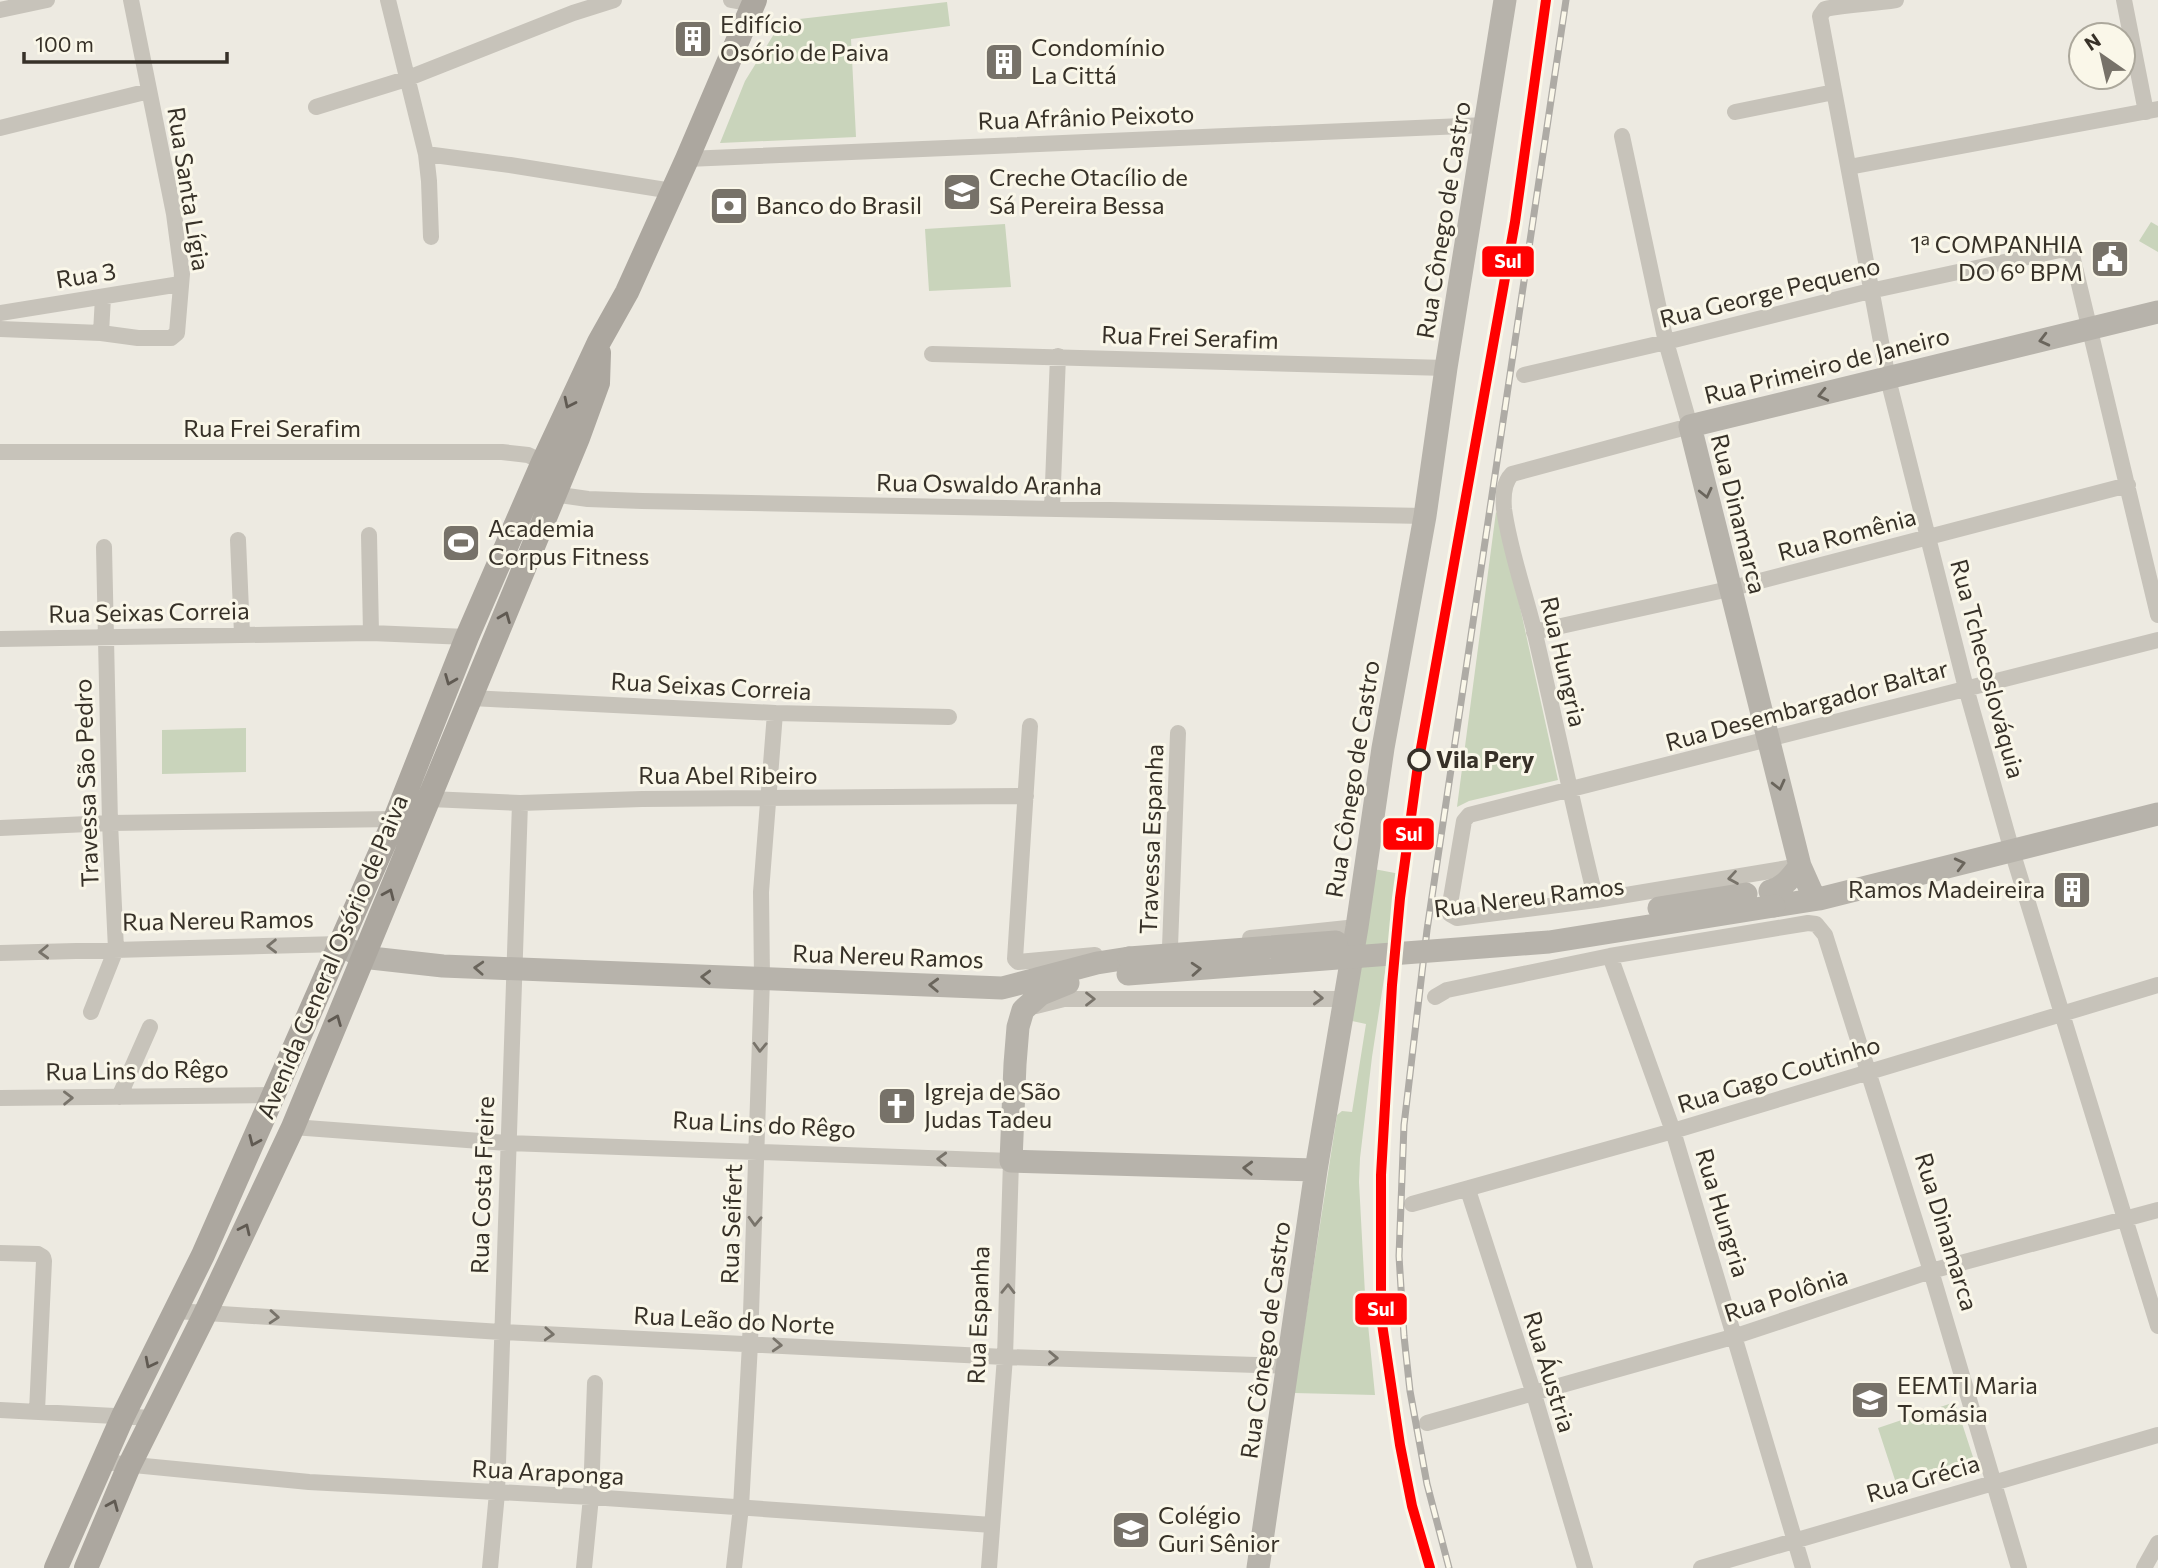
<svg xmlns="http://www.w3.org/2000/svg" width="2158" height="1568" font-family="Commissioner,sans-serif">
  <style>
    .green { fill: #c9d4bb }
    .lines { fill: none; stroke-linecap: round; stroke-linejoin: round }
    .street { stroke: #c7c3ba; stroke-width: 16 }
    .secondary { stroke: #b7b3ab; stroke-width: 23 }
    .primary { stroke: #aca79f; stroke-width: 24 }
    .rail-casing { stroke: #aeaba5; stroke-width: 7 }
    .rail { stroke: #faf7e9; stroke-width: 4.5; stroke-dasharray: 13; stroke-linecap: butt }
    .secondary-bridge { stroke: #b7b3ab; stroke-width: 23 }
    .metro-1-casing { stroke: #faf7e9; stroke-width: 16 }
    .metro-1 { stroke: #f00; stroke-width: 10 }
    .oneway { stroke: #6a655c }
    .oneway2 { stroke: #605a52 }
    .oneway3 { stroke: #78736a }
    .stop-dot { fill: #faf7e9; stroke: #373128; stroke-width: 3.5 }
    .labels { text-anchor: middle; stroke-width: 6; stroke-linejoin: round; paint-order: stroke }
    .poi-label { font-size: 24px; fill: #373128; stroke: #faf7e9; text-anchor: start }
    .street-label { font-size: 24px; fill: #373128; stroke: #faf7e9 }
    .stop-label { font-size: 24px; font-weight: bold; fill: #373128; stroke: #faf7e9; text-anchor: start }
    .line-badge { stroke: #faf7e9; stroke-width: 2.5 }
    .badge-label { font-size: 19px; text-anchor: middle; font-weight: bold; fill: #fff }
  </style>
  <rect width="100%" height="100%" fill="#edeae1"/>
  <!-- green -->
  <path class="green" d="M947,2l3,24 -99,13 5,98 -136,6 25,-62 37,-60z
    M2151,222l7,4v26l-19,-11z
    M1005,224l6,63 -82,4 -4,-62z
    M1496,512l4,4 58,264 -89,21 -12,6z
    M246,728v44l-84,2v-44z
    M1374,869l26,5 -28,183 -12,101 -1,24 6,112 10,101 -81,-2 43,-278 5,-4 10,1 14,-88 -14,-3z
    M1955,1402l18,55 -77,26 -18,-55z"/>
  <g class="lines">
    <!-- street -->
    <path class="street" d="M388,0l38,154 3,27 2,56
      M731,0l22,4
      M1896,0c-24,4 -47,4 -71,9l-5,7 68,363 78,309 46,163 146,475
      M2124,0l22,112
      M0,10l47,-10
      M316,107l90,-28 167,-66 41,-13
      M1735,112l99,-20
      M0,128l149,-37
      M426,154l84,11 162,26
      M687,159l799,-34
      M1849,167l309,-58
      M0,313l180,-29
      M0,329l101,4 37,5h33l6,-5 5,-59 -8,-60 -43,-214
      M101,333l2,-36
      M932,354l514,14
      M1524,375l142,-33 204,-51 190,-41 8,1 4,4 86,360
      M0,452h502l26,3 15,7
      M553,494l35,5 54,2 783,15
      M1052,509l6,-153
      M369,535l2,98
      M238,540l4,94
      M1534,632l195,-43 399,-104
      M0,639l371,-6 96,4
      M471,698l304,15 174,4
      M1030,726l-15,233 3,3 77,-7
      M430,799l90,4 122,-4 384,-3
      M0,828l110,-5 285,-4
      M1800,866l-204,34 -139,18 -7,-4 -1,-4 15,-89 5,-6 689,-175
      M1596,900c-22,-88 -40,-177 -61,-266 -10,-42 -25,-82 -31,-125 -1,-12 -1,-26 8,-35l178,-48 -24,-84 -44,-206
      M1250,938l107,-11
      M1170,947l8,-214
      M0,953l340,-9
      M1610,956l63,175 130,437
      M1435,997l12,-7 163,-34 198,-33 8,1 9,11 106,336 88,297
      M1036,1006l28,-7h279
      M91,1012l25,-63 -6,-126 -6,-276
      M119,1097l31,-70
      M0,1098l274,-3
      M293,1127l214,16 504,18 -6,196 -16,211
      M1468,1190l65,201 52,177
      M1412,1204l261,-73 485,-146
      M0,1253l38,1 5,3 1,4 -7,150
      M176,1311l325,21 504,25 285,9
      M0,1410l153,8
      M1427,1423l309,-87 195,-65 227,-61
      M103,1462l206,20 282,15 401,28
      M490,1568l7,-75 23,-690
      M584,1568l7,-71 4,-114
      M734,1568l7,-61 9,-163 12,-365 -1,-87 14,-179
      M1701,1568l457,-133
      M2144,1568l14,-25"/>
    <!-- secondary -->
    <path class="secondary" d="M1770,891c14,-3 21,-14 30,-25
      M1819,899l-7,-6 -12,-27 -110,-440 468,-114
      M1774,906l45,-7 339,-85
      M340,944l22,13 81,9 559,22 95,-25 32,-5
      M1068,983l-27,11 -18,16 -5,17 -3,37 -4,97 305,9
      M1258,1568l58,-398 41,-243 26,-179 42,-232 21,-148 59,-368"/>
    <!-- primary -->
    <path class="primary" d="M56,1568l67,-152 80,-161 192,-436 72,-182 76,-175 56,-120 28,-50 60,-133 68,-159
      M86,1568l43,-102 75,-150 89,-189 285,-689 20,-55 1,-30"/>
    <!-- rail casing -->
    <g class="rail-casing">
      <path id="rail" d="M1449,1568l-22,-84 -17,-93 -6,-55 -5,-80 5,-131 23,-195 139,-930"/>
    </g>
    <!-- rail -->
    <use href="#rail" class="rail"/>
    <!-- secondary-bridge -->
    <path class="secondary-bridge" d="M1659,908l87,-14
      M1129,958l207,-16
      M1128,974l421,-32 225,-36"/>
    <!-- metro-1 casing -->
    <g class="metro-1-casing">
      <path id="metro-1" d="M1430,1568l-18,-62 -12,-61 -19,-128v-142l11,-190 8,-87 18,-133 97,-543 31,-222"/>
    </g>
    <!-- metro-1 -->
    <use href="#metro-1" class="metro-1"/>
  </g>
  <!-- one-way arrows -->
  <defs><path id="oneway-chevron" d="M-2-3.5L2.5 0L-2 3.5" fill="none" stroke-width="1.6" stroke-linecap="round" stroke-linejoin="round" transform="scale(1.75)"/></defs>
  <g class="oneway">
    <use href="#oneway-chevron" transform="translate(2044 340) rotate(166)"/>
    <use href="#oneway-chevron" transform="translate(1823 395) rotate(167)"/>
    <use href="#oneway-chevron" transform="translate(1706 493) rotate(77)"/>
    <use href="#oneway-chevron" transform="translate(1779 785) rotate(76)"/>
    <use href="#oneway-chevron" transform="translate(1960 864) rotate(-14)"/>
    <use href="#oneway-chevron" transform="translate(479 968) rotate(-177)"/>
    <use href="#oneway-chevron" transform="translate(1196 969) rotate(-4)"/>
    <use href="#oneway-chevron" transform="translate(706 977) rotate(-178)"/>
    <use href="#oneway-chevron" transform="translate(934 985) rotate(-178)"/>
    <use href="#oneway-chevron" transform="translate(1248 1168) rotate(-178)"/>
  </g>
  <g class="oneway2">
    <use href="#oneway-chevron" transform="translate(569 403) rotate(116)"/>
    <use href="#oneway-chevron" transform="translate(505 617) rotate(-68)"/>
    <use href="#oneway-chevron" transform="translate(450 680) rotate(112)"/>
    <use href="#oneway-chevron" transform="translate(389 894) rotate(-66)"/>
    <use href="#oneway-chevron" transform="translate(336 1020) rotate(-68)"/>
    <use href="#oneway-chevron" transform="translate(254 1141) rotate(114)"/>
    <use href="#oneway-chevron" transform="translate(245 1229) rotate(-65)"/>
    <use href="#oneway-chevron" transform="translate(150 1363) rotate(117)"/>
    <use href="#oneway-chevron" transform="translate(113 1505) rotate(-67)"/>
  </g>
  <g class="oneway3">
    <use href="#oneway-chevron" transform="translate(1733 878) rotate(171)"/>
    <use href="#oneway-chevron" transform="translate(272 946) rotate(179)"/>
    <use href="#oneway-chevron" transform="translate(44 952) rotate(178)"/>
    <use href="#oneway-chevron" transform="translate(1318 998) rotate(2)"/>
    <use href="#oneway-chevron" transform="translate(1090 999)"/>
    <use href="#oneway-chevron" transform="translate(760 1047) rotate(92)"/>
    <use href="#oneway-chevron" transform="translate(68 1098) rotate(-1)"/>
    <use href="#oneway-chevron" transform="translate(942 1159) rotate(-178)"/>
    <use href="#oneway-chevron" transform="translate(755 1221) rotate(92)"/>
    <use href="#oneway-chevron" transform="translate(1008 1289) rotate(-89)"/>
    <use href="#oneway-chevron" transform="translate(274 1317) rotate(4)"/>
    <use href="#oneway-chevron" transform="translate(549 1334) rotate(3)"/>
    <use href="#oneway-chevron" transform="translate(777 1345) rotate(3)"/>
    <use href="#oneway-chevron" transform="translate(1053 1358) rotate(2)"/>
  </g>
  <!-- icons -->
  <defs>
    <g id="building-square" transform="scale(2.0125)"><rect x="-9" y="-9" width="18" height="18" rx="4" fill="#777269" stroke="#faf7e9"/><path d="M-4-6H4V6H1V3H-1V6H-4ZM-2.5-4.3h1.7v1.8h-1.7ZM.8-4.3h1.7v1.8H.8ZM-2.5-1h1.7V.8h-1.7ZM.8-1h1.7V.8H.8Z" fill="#fff"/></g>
    <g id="school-square" transform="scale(2.0125)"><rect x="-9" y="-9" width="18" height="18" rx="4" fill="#777269" stroke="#faf7e9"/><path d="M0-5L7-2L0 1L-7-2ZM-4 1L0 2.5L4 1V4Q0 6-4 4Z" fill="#fff"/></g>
    <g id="bank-square" transform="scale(2.0125)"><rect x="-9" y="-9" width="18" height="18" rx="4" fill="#777269" stroke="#faf7e9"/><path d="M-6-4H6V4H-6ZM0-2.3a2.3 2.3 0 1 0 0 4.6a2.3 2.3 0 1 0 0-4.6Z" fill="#fff"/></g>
    <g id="civic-square" transform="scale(2.0125)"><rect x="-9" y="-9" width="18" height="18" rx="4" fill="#777269" stroke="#faf7e9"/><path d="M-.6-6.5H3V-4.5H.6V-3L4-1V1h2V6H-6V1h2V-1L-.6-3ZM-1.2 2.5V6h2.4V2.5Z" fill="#fff"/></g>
    <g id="stadium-square" transform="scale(2.0125)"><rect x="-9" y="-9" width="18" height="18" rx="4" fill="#777269" stroke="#faf7e9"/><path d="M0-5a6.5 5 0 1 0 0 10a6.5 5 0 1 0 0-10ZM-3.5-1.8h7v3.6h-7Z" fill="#fff"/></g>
    <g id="church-square" transform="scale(2.0125)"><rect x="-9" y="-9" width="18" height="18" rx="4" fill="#777269" stroke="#faf7e9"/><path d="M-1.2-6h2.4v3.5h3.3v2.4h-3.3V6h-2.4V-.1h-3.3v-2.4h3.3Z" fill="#fff"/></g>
  </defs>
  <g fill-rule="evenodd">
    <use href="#building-square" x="693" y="39"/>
    <use href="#building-square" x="1004" y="62"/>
    <use href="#school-square" x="962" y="192"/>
    <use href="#bank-square" x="729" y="206"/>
    <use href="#civic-square" x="2110" y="259"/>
    <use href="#stadium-square" x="461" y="543"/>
    <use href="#building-square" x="2072" y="890"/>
    <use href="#church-square" x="897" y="1106"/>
    <use href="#school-square" x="1870" y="1400"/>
    <use href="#school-square" x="1131" y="1530"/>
  </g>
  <!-- markers -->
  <circle class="stop-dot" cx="1419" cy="760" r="10"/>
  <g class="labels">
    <!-- poi labels -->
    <g class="poi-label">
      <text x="720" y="33">Edifício<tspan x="720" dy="28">Osório de Paiva</tspan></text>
      <text x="1031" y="56">Condomínio<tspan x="1031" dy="28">La Cittá</tspan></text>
      <text x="989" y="186">Creche Otacílio de<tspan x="989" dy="28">Sá Pereira Bessa</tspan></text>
      <text x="756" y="214">Banco do Brasil</text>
      <text x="2083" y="253" text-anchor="end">1ª COMPANHIA<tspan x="2083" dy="28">DO 6º BPM</tspan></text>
      <text x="488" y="537">Academia<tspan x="488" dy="28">Corpus Fitness</tspan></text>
      <text x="2045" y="898" text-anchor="end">Ramos Madeireira</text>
      <text x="924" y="1100">Igreja de São<tspan x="924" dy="28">Judas Tadeu</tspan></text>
      <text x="1897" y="1394">EEMTI Maria<tspan x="1897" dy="28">Tomásia</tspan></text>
      <text x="1158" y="1524">Colégio<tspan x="1158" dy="28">Guri Sênior</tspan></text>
    </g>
    <!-- street labels -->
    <g class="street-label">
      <text transform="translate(1086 118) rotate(-2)" y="8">Rua Afrânio Peixoto</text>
      <text transform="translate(188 189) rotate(81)" y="8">Rua Santa Lígia</text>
      <text transform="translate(1444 220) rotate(-81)" y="8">Rua Cônego de Castro</text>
      <text transform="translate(86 276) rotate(-9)" y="8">Rua 3</text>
      <text transform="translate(1770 293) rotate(-14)" y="8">Rua George Pequeno</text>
      <text transform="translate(1190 338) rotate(2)" y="8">Rua Frei Serafim</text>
      <text transform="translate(1827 366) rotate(-14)" y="8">Rua Primeiro de Janeiro</text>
      <text x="272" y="437">Rua Frei Serafim</text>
      <text transform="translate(989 485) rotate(1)" y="8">Rua Oswaldo Aranha</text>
      <text transform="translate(1738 514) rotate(76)" y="8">Rua Dinamarca</text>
      <text transform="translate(1847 535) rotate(-15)" y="8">Rua Romênia</text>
      <text transform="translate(149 613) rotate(-1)" y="8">Rua Seixas Correia</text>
      <text transform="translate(1563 662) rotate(77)" y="8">Rua Hungria</text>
      <text transform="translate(1987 669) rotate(75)" y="8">Rua Tchecoslováquia</text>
      <text transform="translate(711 687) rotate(3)" y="8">Rua Seixas Correia</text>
      <text transform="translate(1807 706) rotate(-15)" y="8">Rua Desembargador Baltar</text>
      <text x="728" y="784">Rua Abel Ribeiro</text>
      <text transform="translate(1353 779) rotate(-81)" y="8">Rua Cônego de Castro</text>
      <text transform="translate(87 783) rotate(-92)" y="8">Travessa São Pedro</text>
      <text transform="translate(1152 839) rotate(-88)" y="8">Travessa Espanha</text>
      <text transform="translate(1529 898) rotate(-7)" y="8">Rua Nereu Ramos</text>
      <text transform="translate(218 921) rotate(-1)" y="8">Rua Nereu Ramos</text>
      <text transform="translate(333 957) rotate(-67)" y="8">Avenida General Osório de Paiva</text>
      <text transform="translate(888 957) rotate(2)" y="8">Rua Nereu Ramos</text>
      <text transform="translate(137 1071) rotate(-1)" y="8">Rua Lins do Rêgo</text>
      <text transform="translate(1779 1075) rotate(-17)" y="8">Rua Gago Coutinho</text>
      <text transform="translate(764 1125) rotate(3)" y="8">Rua Lins do Rêgo</text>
      <text transform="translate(483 1185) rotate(-88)" y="8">Rua Costa Freire</text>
      <text transform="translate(1722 1213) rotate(73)" y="8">Rua Hungria</text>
      <text transform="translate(732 1224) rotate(-88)" y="8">Rua Seifert</text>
      <text transform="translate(1946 1232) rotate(73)" y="8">Rua Dinamarca</text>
      <text transform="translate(1786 1295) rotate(-18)" y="8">Rua Polônia</text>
      <text transform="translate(979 1315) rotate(-88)" y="8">Rua Espanha</text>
      <text transform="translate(734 1321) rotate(3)" y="8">Rua Leão do Norte</text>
      <text transform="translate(1266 1340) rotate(-82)" y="8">Rua Cônego de Castro</text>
      <text transform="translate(1549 1372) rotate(73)" y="8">Rua Áustria</text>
      <text transform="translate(548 1473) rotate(3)" y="8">Rua Araponga</text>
      <text transform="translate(1923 1479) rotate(-16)" y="8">Rua Grécia</text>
    </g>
    <!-- stop labels -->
    <g class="stop-label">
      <text x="1436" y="768">Vila Pery</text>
    </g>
  </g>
  <g class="line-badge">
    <rect x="1481" y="245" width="54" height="33" rx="7" fill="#f00"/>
    <rect x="1382" y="817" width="53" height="34" rx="7" fill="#f00"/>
    <rect x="1354" y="1292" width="54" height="34" rx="7" fill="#f00"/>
  </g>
  <g class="badge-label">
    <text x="1508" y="268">Sul</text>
    <text x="1409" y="841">Sul</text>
    <text x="1381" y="1316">Sul</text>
  </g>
  <!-- north arrow -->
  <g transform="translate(2102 56) rotate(326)"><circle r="33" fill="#faf7e9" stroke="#aca89c" stroke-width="2"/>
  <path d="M0-5L12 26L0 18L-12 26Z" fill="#777269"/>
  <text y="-10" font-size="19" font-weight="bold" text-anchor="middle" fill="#373128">N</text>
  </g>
  <!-- scale -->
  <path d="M24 52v10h203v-10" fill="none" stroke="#373128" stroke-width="3.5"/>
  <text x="35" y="52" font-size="21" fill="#373128" stroke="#faf7e9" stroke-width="5" paint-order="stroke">100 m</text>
</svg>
